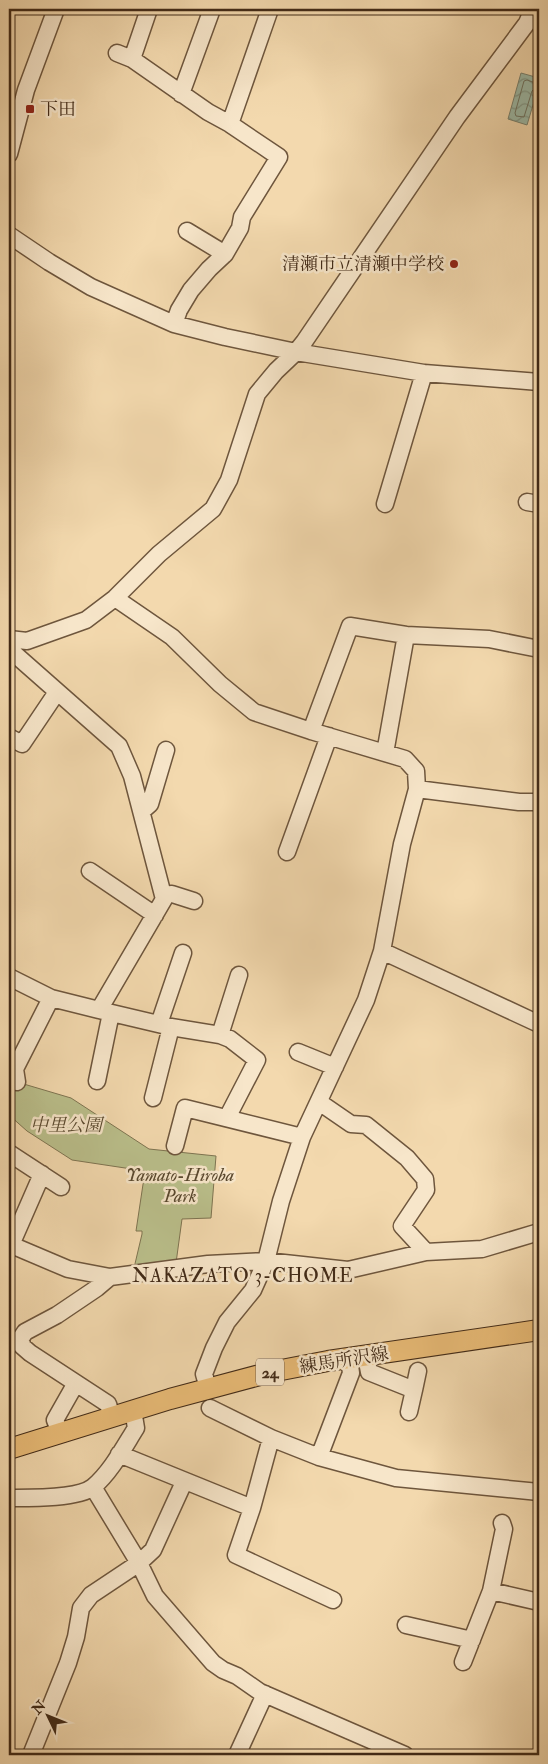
<svg xmlns="http://www.w3.org/2000/svg" width="548" height="1764" font-family="'IM FELL Double Pica','Noto Serif JP',serif">
  <style>
    .park { fill: #babf8b; stroke: #7e7451 }
    .water { fill: url(#water-waves); stroke: #78806e }
    .lines { fill: none; stroke-linecap: round; stroke-linejoin: round }
    .shore { stroke: #6e7260; stroke-width: 1 }
    .minor-casing { stroke: #6e563d; stroke-width: 19 }
    .major-casing { stroke: #412a17; stroke-width: 22 }
    .minor { stroke: #f7e6ca; stroke-width: 16 }
    .major { stroke: #eabc77; stroke-width: 20 }
    .poi-dot { fill: #8f2418; stroke: #f7e6ca; stroke-width: 2 }
    .labels { text-anchor: middle; stroke-width: 5; stroke-linejoin: round; paint-order: stroke }
    .shield { fill: #f7e6ca; stroke: #78624d; stroke-width: 1 }
    .shield-label { font-size: 16px; font-weight: bold; fill: #412a17 }
    .poi-label { font-size: 18px; fill: #412a17; stroke: #f7e6ca; text-anchor: start }
    .park-label { font-size: 18px; font-style: italic; fill: #59482e; stroke: #f7e6ca }
    .street-label { font-size: 18px; fill: #412a17; stroke: #f7e6ca }
    .neighbourhood-label { font-size: 19px; letter-spacing: 1px; fill: #412a17; stroke: #f7e6ca }
  </style>
  <defs>
    <pattern id="water-waves" width="16" height="10" patternUnits="userSpaceOnUse" patternTransform="scale(1.25)"><rect width="16" height="10" fill="#9cbaa8"/><path d="M0 5q4-4 8 0t8 0" fill="none" stroke="#819788"/></pattern>
  </defs>
  <rect width="100%" height="100%" fill="#f3d9ae"/>
  <filter id="stains"><feTurbulence type="fractalNoise" baseFrequency=".004" numOctaves="4"/><feColorMatrix values="0 0 0 0 .2 0 0 0 0 .09 0 0 0 0 .02 0 0 0 .5 -.17"/></filter>
  <radialGradient id="worn" r=".72"><stop offset=".6" stop-color="#630" stop-opacity="0"/><stop offset="1" stop-color="#630" stop-opacity=".3"/></radialGradient>
  <!-- park -->
  <path class="park" d="M17,1082l54,16 78,51 67,7 -5,62 -29,1 -6,44 -42,5 8,-34v-3h-6l9,-60 -73,-11 -45,-29 -18,-16v-20z"/>
  <!-- water -->
  <path class="water" d="M521,73l18,5v7l-12,40 -19,-6z"/>
  <g class="lines">
    <!-- shore -->
    <path class="shore" d="M539,83l-1,1 -11,-4 -3,1 -9,32 1,3 8,1 8,-26 6,-5 1,1"/>
    <!-- minor casing -->
    <g class="minor-casing">
      <path id="minor" d="M117,53l15,6 76,53 22,12 49,33 -37,60 -2,11 -15,26 -16,15 -18,21 -12,20 -5,14
        M132,59l17,-50
        M181,94l31,-85
        M230,124l40,-115
        M9,154l17,-64 30,-81
        M187,231l38,23
        M9,235l40,27 42,25 83,37 51,13 71,15 128,21 115,9
        M527,502l12,2
        M385,504l39,-131
        M115,598l57,39 48,47 34,28 57,19 94,28 11,12 1,18 -15,55 -20,107 -16,49 -64,137 -21,64 -15,60 -13,29 -26,32 -13,26 -10,26 4,14
        M9,639l18,2 59,-21 29,-22 44,-44 54,-45 16,-29 28,-86 19,-23 20,-19 8,-10 153,-225 70,-94 6,-14
        M9,649l110,97 13,30 32,123 -65,111 -48,-12 -42,-21
        M311,731l39,-105 56,9 83,4 50,10
        M9,737l13,7 35,-52
        M385,753l21,-118
        M417,789l102,13h20
        M142,811l8,-7 16,-54
        M287,852l42,-116
        M90,871l65,44
        M163,895l9,-1 22,7
        M382,951l157,73
        M99,1010l72,17 49,8 10,4 27,21 -30,58
        M159,1024l24,-71
        M220,1035l19,-60
        M298,1052l37,15
        M97,1081l14,-68
        M17,1082l-2,-13 36,-71
        M153,1098l18,-71
        M319,1102l32,22 15,1 41,33 18,21 1,11 -24,36 24,26
        M175,1146l10,-38 117,29
        M9,1153l52,34
        M9,1244l59,25 42,8 98,-13 58,-3 82,9 78,-18 56,-3 57,-17
        M11,1245l31,-71
        M110,1277l-13,11 -40,27 -32,17 -4,6 1,8 8,7 78,51 4,13
        M366,1356l3,16 45,18 4,-19
        M210,1408l61,30
        M409,1412l5,-22
        M60,1433l-5,-13 21,-37
        M119,1454l133,54 19,-70 48,19 77,21 143,14
        M319,1457l32,-84 -2,-15
        M93,1487l46,76 16,33 58,67 10,7 14,6 23,16 145,63
        M9,1498c19,0 69,1 84,-11 18,-15 31,-40 43,-59l-3,-18
        M252,1508l-16,47 97,45
        M491,1591l48,11
        M406,1625l66,15
        M463,1662l28,-71 13,-62 -2,-6
        M31,1755l37,-92 8,-26 5,-29 10,-13 48,-32 14,-13 31,-68
        M237,1755l28,-61"/>
    </g>
    <!-- major casing -->
    <g class="major-casing">
      <path id="major" d="M9,1449l161,-50 101,-27 57,-11 211,-31"/>
    </g>
    <!-- minor -->
    <use href="#minor" class="minor"/>
    <!-- major -->
    <use href="#major" class="major"/>
  </g>
  <!-- markers -->
  <g class="poi-dot">
    <rect x="25" y="104" width="10" height="10" rx="2.5"/>
    <circle cx="454" cy="264" r="5"/>
  </g>
  <g class="labels">
    <!-- shield labels -->
    <rect class="shield" x="256" y="1358.5" width="28" height="27" rx="4"/>
    <g class="shield-label">
      <text x="270" y="1378">24</text>
    </g>
    <!-- poi labels -->
    <g class="poi-label">
      <text x="40" y="115">下田</text>
      <text x="444" y="270" text-anchor="end">清瀬市立清瀬中学校</text>
    </g>
    <!-- park labels -->
    <g class="park-label">
      <text x="66" y="1131">中里公園</text>
      <text x="180" y="1181">Yamato-Hiroba<tspan x="180" dy="21">Park</tspan></text>
    </g>
    <!-- street labels -->
    <g class="street-label">
      <text transform="translate(344 1360) rotate(-9)" y="6">練馬所沢線</text>
    </g>
    <!-- neighbourhood labels -->
    <g class="neighbourhood-label">
      <text x="243" y="1282">NAKAZATO 3-CHOME</text>
    </g>
  </g>
  <!-- margin -->
  <rect width="548" height="1764" fill="none" stroke="#f3d9ae" stroke-width="30"/>
  <rect x="10" y="10" width="528" height="1744" fill="none" stroke="#412a17" stroke-width="2.5"/>
  <rect x="15" y="15" width="518" height="1734" fill="none" stroke="#412a17"/>
  <!-- north arrow -->
  <g transform="translate(48 1716) rotate(313)" stroke="#f7e6ca" stroke-width="4" paint-order="stroke">
  <path d="M0-4L9 19L0 12L-9 19Z" fill="#412a17"/>
  <text y="-8" font-size="14" font-weight="bold" text-anchor="middle" fill="#412a17">N</text>
  </g>
  <rect width="100%" height="100%" filter="url(#stains)"/>
  <rect width="100%" height="100%" fill="url(#worn)"/>
</svg>
